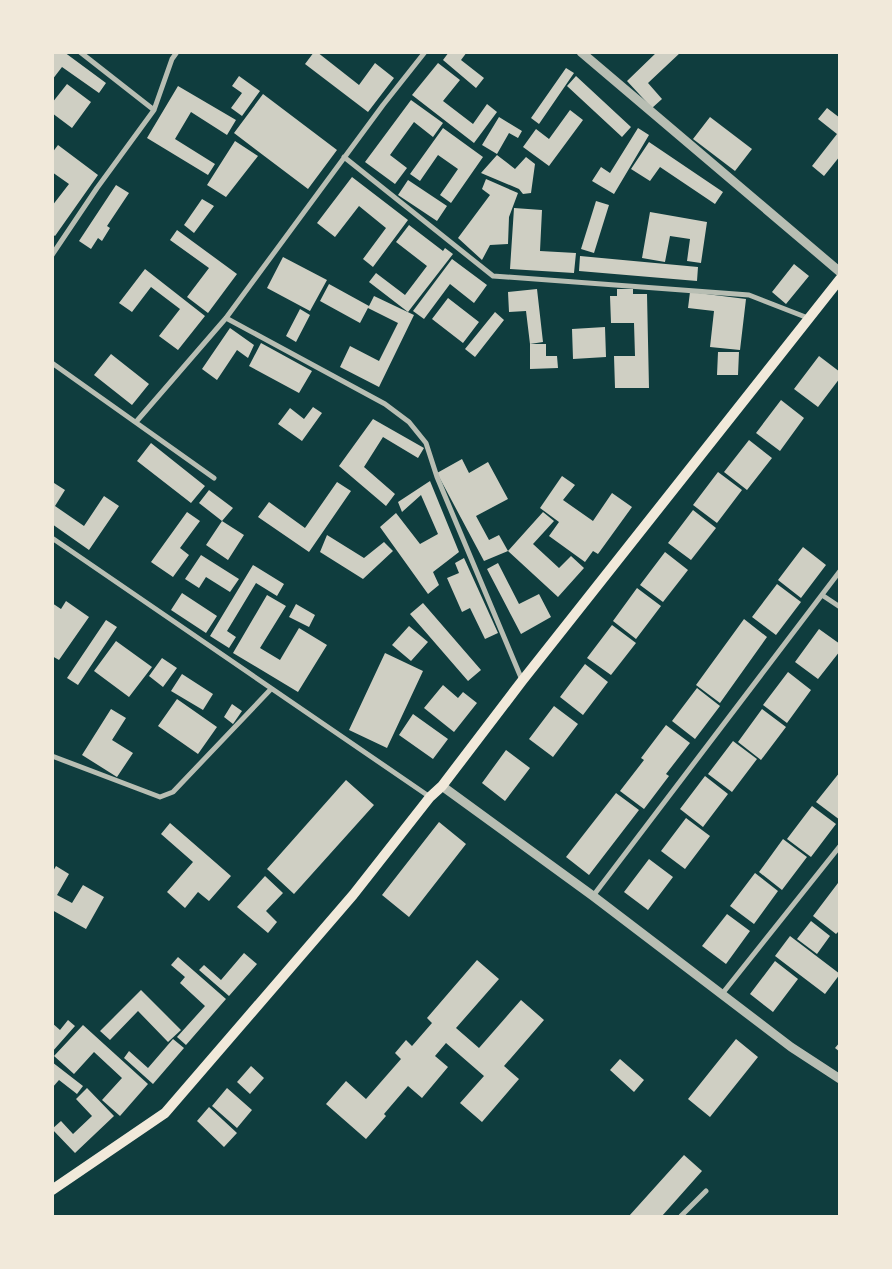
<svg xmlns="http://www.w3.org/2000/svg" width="892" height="1269" font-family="Barlow,sans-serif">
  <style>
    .building { fill: #cfcfc3 }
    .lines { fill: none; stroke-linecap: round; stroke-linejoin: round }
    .minor { stroke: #b8beb3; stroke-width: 5 }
    .tertiary { stroke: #b8beb3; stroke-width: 9 }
    .secondary { stroke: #f1e9da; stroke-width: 10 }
  </style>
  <rect width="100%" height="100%" fill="#0f3d3e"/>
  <!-- building -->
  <path class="building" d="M52,52h12l42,31 -7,10 -37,-26 -10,13z
    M314,52h3l42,33 16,-22 19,15 -26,34 -63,-48z
    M449,52h18l-6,8 23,18 -8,10 -33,-28z
    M657,52h24l-33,31 14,16 -10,9 -25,-27z
    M438,63l22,17 -17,21 30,23 14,-20 10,8 -23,31 -62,-48z
    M566,68l8,5 -35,51 -8,-6z
    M239,76l21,15 -18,25 -11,-8 11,-15 -10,-7z
    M576,76l55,51 -9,10 -55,-51z
    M67,84l24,18 -19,26 -20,-15v-10z
    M178,86l58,34 -9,15 -36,-23 -16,27 40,25 -7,11 -61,-37z
    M263,94l74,56 -29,39 -74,-56z
    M411,100l32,23 -10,14 -19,-15 -24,33 17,13 -12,16 -30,-22z
    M827,108l13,10v38l-16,20 -12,-10 25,-32 -19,-15z
    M570,110l13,10 -34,46 -26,-19 13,-18 13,10z
    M499,117l23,14 -4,7 -9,-5 -12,21 -15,-9z
    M710,117l42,32 -17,22 -42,-32z
    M443,128l40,29 -32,46 -11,-8 18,-26 -20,-14 -18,26 -10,-7z
    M638,128l11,7 -35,59 -22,-13 9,-14 9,6z
    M235,141l23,15 -32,41 -19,-12z
    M649,142l74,50 -8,12 -55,-37 -10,14 -19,-12z
    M58,145l40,30 -43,61 -3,-2v-28l17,-22 -17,-12v-19z
    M497,155l18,14 11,-12 9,7 -4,29 -8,1 -4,-5 -38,-16z
    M352,177l56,43 -35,47 -10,-8 23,-31 -27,-22 -24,31 -18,-14z
    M486,179l32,14 -9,24 -1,27 -18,1 -8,15 -24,-22 32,-43 -8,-6z
    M408,180l39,26 -10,15 -39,-26z
    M116,185l13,8 -22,33 3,2 -8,13 -4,-3 -7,11 -12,-8z
    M202,199l12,7 -20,27 -10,-8z
    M596,201l13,4 -15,48 -13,-4z
    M514,208l28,2 -2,41 36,2 -2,20 -64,-4z
    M650,212l57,10 -6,41 -14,-2 3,-22 -20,-3 -5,26 -23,-4z
    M409,225l34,26 2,-3 8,6 -45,58 -39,-30 7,-9 29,22 22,-29 -31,-24z
    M177,230l60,44 -29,39 -21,-16 22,-29 -39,-28z
    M580,256l118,11 -1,14 -118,-10z
    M283,257l44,23 -17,31 -43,-23z
    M452,259l35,26 -13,18 -24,-19 -26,35 -11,-8z
    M794,264l15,12 -23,28 -14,-12z
    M145,269l60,47 -27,34 -19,-14 21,-27 -29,-22 -19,25 -13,-9z
    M329,284l40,22 -9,17 -40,-22z
    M537,289l6,53 -13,2 -4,-33 -17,1 -1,-20z
    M617,289h16v5h14l2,94h-34l-1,-32h21l-1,-33h-23l-1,-27h7z
    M690,292l56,7 -6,51 -30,-3 4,-36 -26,-3z
    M374,296l40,19 -35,72 -39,-20 10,-21 29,15 19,-38 -30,-15z
    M448,298l31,24 -16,21 -31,-24z
    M300,309l10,6 -14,27 -10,-6z
    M495,312l9,8 -29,37 -10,-8z
    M605,327l1,30 -33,2 -1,-30z
    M230,328l24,17 -6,13 -11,-8 -20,30 -15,-11z
    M261,343l51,28 -13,22 -50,-27z
    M530,344h16v12h11l1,12 -28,1z
    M718,352h21l-1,23h-21z
    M111,354l38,30 -17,21 -38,-30z
    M819,356l21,16v6l-22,29 -24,-18z
    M781,400l23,18 -24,33 -24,-18z
    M313,407l9,6 -20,28 -24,-17 12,-16 14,11z
    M373,419l51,29 -6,10 -35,-21 -19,30 31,27 -9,12 -47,-40z
    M749,440l23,18 -25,32 -23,-18z
    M151,443l54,43 -14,17 -54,-42z
    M462,459l7,14 19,-11 20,37 -32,17 13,24 10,-5 9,16 35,-39 11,9 -21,23 26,24 12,-12 13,12 -26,29 -50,-46 -24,10 -47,-88z
    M718,472l24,18 -25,33 -24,-18z
    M562,476l13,9 -12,15 30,21 19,-28 20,14 -34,47 -5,-3 -8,11 -36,-26 10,-14 -19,-14z
    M430,481l29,71 -26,20 6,13 -11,9 -48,-67 16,-14 24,31 18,-10 -17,-39 -19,17 -4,-10z
    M337,482l14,9 -42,61 -51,-35 11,-15 36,26z
    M54,483l11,7 -10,16 29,20 20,-30 15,10 -30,44 -37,-26v-38z
    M209,490l24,18 -11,13 -23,-18z
    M693,510l23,18 -25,32 -23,-17z
    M187,512l13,9 -20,27 9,7 -16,22 -22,-15z
    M222,521l22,14 -16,25 -22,-15z
    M327,535l37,23 20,-16 9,9 -30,28 -43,-27z
    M803,547l23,18 -25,33 -23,-18z
    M665,552l23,18 -25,32 -23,-17z
    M201,555l38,24 -9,13 -24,-15 -7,11 -14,-9z
    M464,558l34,75 -13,6 -15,-31 -8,4 -15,-34 12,-5 -4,-10z
    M498,563l21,41 20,-10 12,23 -30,17 -34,-65z
    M253,565l31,19 -7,12 -21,-13 -29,48 9,6 -7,11 -19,-12z
    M777,584l24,18 -25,33 -24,-18z
    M637,588l24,18 -25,33 -23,-18z
    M182,593l35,23 -11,17 -35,-23z
    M267,595l19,11 -26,42 20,12 19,-32 28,17 -29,47 -65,-39z
    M66,601l23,16 -30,43 -7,-4v-53l9,6z
    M423,603l58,67 -13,11 -58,-67z
    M296,604l19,11 -6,12 -20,-10z
    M744,619l23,18 -47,66 -24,-18z
    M106,620l11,7 -39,58 -11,-7z
    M612,625l24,18 -25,32 -24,-17z
    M409,626l19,16 -17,19 -19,-16z
    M819,629l21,15v7l-22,28 -23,-17z
    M116,641l36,26 -23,30 -35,-26z
    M385,653l38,18 -36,77 -38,-18z
    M162,658l15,10 -14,19 -14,-11z
    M585,664l23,18 -25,33 -23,-18z
    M788,672l23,18 -24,33 -24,-18z
    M182,674l31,20 -10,16 -32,-19z
    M443,685l15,13 5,-6 14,11 -23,29 -30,-24z
    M697,688l23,18 -25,33 -23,-18z
    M177,699l40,28 -19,27 -40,-28z
    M232,704l10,7 -9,13 -9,-7z
    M554,706l24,18 -25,33 -24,-18z
    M111,709l15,9 -14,22 21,13 -16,24 -35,-22z
    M762,709l24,18 -25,33 -23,-18z
    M413,714l35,25 -15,20 -34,-24z
    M666,725l24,18 -24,31 3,2 -25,33 -24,-18 24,-31 -3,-2z
    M733,741l24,18 -25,33 -24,-18z
    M506,750l24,18 -25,33 -23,-18z
    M840,772v48l-24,-18z
    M705,776l23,18 -25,33 -23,-18z
    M346,780l28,25 -80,89 -27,-25z
    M616,793l23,17 -50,65 -23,-18z
    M812,806l24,18 -25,33 -24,-18z
    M686,818l24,18 -25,33 -24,-18z
    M439,822l27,22 -57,73 -27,-22z
    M170,823l61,53 -22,25 -11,-9 -13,16 -18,-16 26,-30 -32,-28z
    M783,839l24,18 -25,33 -23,-18z
    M649,859l24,18 -25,33 -24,-18z
    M56,866l13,8 -12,21 15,8 11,-18 21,12 -18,32 -34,-19v-37z
    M755,873l23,18 -24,33 -24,-18z
    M265,876l18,17 -17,18 11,11 -9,11 -31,-26z
    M838,883l2,2v45l-4,4 -23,-18z
    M727,914l23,17 -24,33 -24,-18z
    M811,921l19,15 -13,18 -20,-15z
    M790,936l50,38 -15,20 -50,-38z
    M244,953l13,11 -28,32 -30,-26 5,-5 17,15z
    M178,957l48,42 -40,46 -9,-8 28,-31 -25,-23 5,-6 -14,-12z
    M477,960l22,19 -43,49 23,20 42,-48 23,20 -40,46 15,13 -37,43 -22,-19 24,-27 -38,-33 -11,13 13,11 -26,31 -14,-12 -24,28 2,2 -20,23 -40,-35 20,-23 20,18 35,-40 -6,-6 11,-13 6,6 20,-23 -5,-5z
    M775,961l23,18 -25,33 -23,-18z
    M141,990l40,40 -13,12 -30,-31 -28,29 -10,-9z
    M68,1020l7,6 -23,26v-29l8,7z
    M83,1025l65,59 -28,32 -18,-16 20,-22 -28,-26 -20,22 -20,-18z
    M173,1039l11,9 -31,36 -29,-26 5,-7 19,17z
    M736,1039l22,18 -48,60 -22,-18z
    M840,1042v10l-5,-4z
    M620,1059l24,21 -10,12 -24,-22z
    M52,1062l31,24 -6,8 -18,-14 -7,8z
    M251,1066l13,12 -14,16 -13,-12z
    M87,1088l27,28 -39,37 -23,-24 9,-8 12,13 19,-18 -16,-17z
    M227,1088l25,22 -15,18 -25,-22z
    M209,1107l28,26 -13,14 -27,-26z
    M684,1155l18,16 -40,45h-33z"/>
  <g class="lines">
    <!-- minor -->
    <path class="minor" d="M80,52l74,58
      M344,157l149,119 256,19 59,23
      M52,255l45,-67 57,-78 18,-51 5,-7
      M226,318l159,86 24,18 17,21 11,34 85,203
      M52,363l162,115
      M136,422l90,-104 157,-213 42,-53
      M52,538l378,259
      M822,595l18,12
      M52,756l108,41 13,-5 98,-103
      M593,896l247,-325
      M722,994l118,-148
      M681,1216l25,-25"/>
    <!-- tertiary -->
    <path class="tertiary" d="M581,52l259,220
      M442,786l151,110 198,151 49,32"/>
    <!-- secondary -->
    <path class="secondary" d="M52,1190l113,-77 188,-218 77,-98 12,-11 80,-105 318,-402"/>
  </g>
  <!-- border -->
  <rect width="892" height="1269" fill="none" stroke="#f1e9da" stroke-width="108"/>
</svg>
